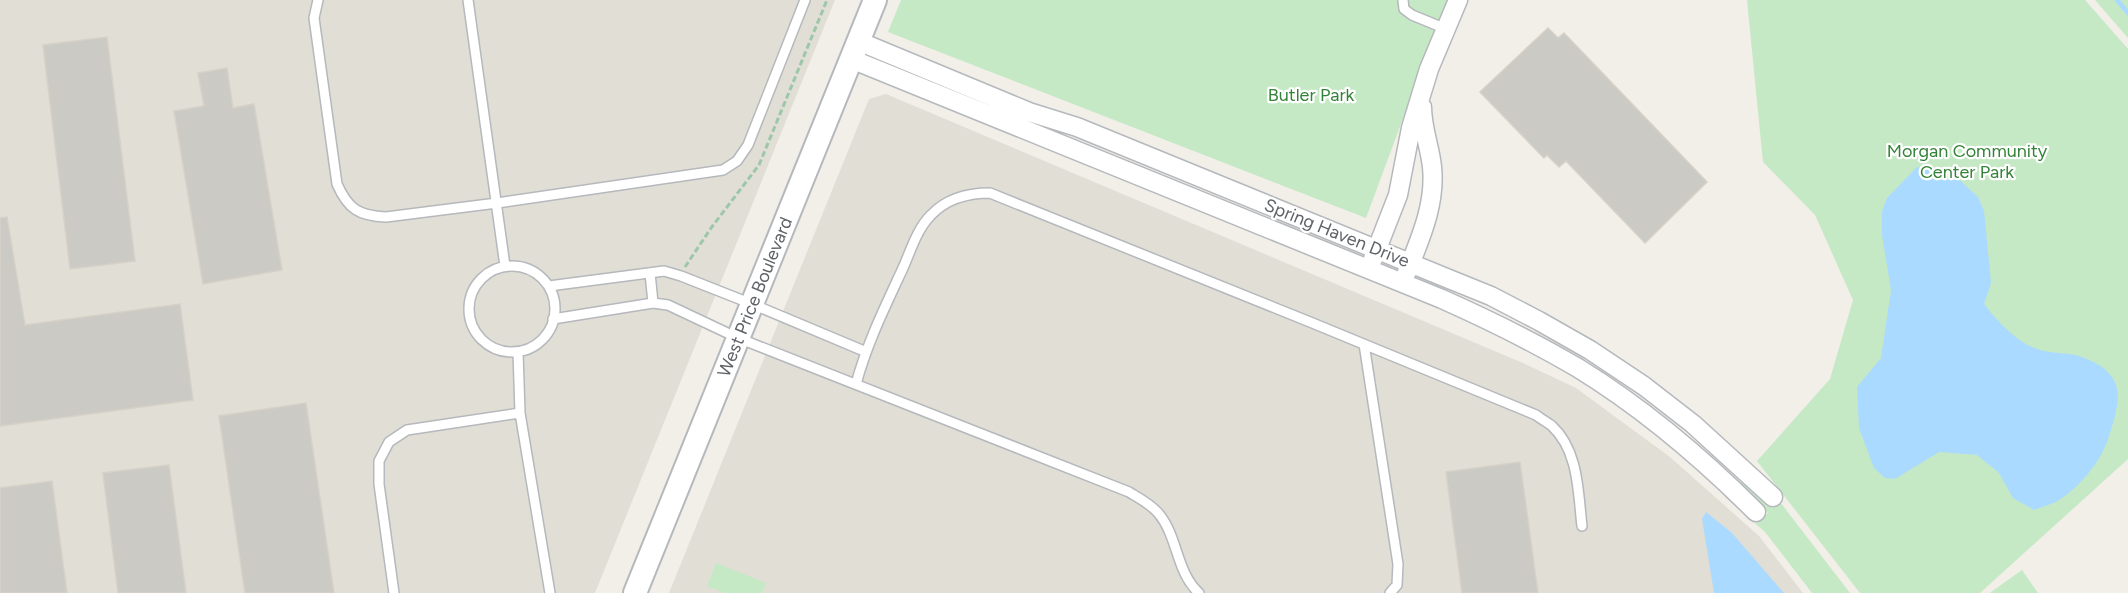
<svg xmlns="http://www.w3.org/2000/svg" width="2128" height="593" font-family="Figtree,sans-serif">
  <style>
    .education { fill: #e1ded6 }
    .green { fill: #c5e8c5 }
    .water { fill: #aadaff }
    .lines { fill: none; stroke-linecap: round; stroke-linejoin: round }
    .stream { stroke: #aadaff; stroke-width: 4.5 }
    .building { fill: #cccac5; stroke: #d6d1c6; stroke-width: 1.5 }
    .service-casing { stroke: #b5b8bc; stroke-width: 12 }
    .minor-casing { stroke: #b5b8bc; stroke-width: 21 }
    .tertiary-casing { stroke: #b5b8bc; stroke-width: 26 }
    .path { stroke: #9cc7a9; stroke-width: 3; stroke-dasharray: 6 3; stroke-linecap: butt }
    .service { stroke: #fff; stroke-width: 9 }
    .minor { stroke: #fff; stroke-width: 18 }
    .tertiary { stroke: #fff; stroke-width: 22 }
    .labels { text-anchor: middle; stroke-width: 4.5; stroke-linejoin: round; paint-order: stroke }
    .park-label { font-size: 18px; fill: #348238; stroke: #fff }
    .street-label { font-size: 18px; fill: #5f6368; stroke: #fff }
  </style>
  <rect width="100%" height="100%" fill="#f1efe8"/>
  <!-- education -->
  <path class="education" d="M0,0h835l-240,593h-595z
    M886,94l637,269 53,25 94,69 89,79 44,57h-1134l200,-494z"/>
  <!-- green -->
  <path class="green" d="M901,0h546l-81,218 -478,-186z
    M1747,0h338l43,49v410l-148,134h-120l-103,-132 73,-82 23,-79 -38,-85 -52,-53z
    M2095,0h33v38z
    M1744,481l28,27 8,-6 70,91h-38l-47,-61 -40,-35 2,-2 29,28 12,-10 -28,-29z
    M716,563l50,20 -4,10h-37l-18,-7z
    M2022,570l16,23h-48l1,-1z"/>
  <!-- water -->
  <path class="water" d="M1917,167l33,4 28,26 6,14 7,72 -7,21c14,18 34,40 56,46 14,4 29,2 42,7 46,17 39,43 26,82 -7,23 -31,51 -52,63 -7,3 -15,5 -22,8l-21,-12 -14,-25 -22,-18 -38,-3 -44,27 -10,-1 -11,-10 -15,-40 -2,-41 24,-29 10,-68 -9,-55v-24l5,-13z
    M1706,512l26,21 52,60h-70l-12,-74z"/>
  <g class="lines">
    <!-- stream -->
    <path class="stream" d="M2117,0l11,13"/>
  </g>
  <!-- building -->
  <path class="building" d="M1548,28l10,10 6,-5 143,149 -62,61 -79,-82 -7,6 -12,-12 -3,3 -64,-66z
    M107,37l28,224 -65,8 -27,-224z
    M227,68l6,40 21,-4 28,166 -79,14 -29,-173 30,-5 -6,-33z
    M7,217l18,108 155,-21 13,96 -193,26v-208z
    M306,403l28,190h-89l-26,-177z
    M1520,462l18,131h-76l-16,-121z
    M169,465l17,128h-68l-15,-120z
    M52,481l15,112h-67v-105z"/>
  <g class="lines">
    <!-- service casing -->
    <g class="service-casing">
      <path id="service" d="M318,0l-4,18 23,166c11,25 22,32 49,33l111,-14 226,-33 14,-9 11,-16 57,-145
        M468,0l37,266
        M1403,0l1,9 8,6 34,14
        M469 309a43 43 0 1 1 86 0a43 43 0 1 1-86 0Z
        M650,273l3,30
        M549,286l115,-15 17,5 71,28 112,47
        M553,319l100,-16 15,2 70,33 391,154c10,6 22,12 30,22 19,23 17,58 40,79
        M1364,344l34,220 -1,21 -7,8
        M518,352l2,61 30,180
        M856,384c11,-41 29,-77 47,-116 8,-18 14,-39 28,-53 16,-17 37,-22 59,-22l320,129 226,93c5,4 11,7 16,11 27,25 26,67 30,100
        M394,593l-15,-109v-23l10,-19 18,-12 113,-17"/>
    </g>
    <!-- minor casing -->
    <g class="minor-casing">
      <path id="minor" d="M858,41l171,71 48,15 372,152 42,17 48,25 51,29 54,36 49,38 80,73
        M851,59l591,240c47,21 92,43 136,69 65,40 124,90 178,144
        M1373,259l25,-64 13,-67 18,-59 29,-69
        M1407,272c13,-33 29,-68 25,-105 -2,-20 -10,-39 -10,-60"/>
    </g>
    <!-- tertiary casing -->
    <g class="tertiary-casing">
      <path id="tertiary" d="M635,593l240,-593"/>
    </g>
    <!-- path -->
    <path class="path" d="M685,267l26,-39 48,-63 68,-165"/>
    <!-- service -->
    <use href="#service" class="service"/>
    <!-- minor -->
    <use href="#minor" class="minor"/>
    <!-- tertiary -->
    <use href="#tertiary" class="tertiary"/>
  </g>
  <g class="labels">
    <!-- park labels -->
    <g class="park-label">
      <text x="1311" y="101">Butler Park</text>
      <text x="1967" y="157">Morgan Community<tspan x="1967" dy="21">Center Park</tspan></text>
    </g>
    <!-- street labels -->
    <g class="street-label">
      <text transform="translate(1337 233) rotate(22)" y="6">Spring Haven Drive</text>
      <text transform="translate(755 297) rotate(-68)" y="6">West Price Boulevard</text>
    </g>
  </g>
</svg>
